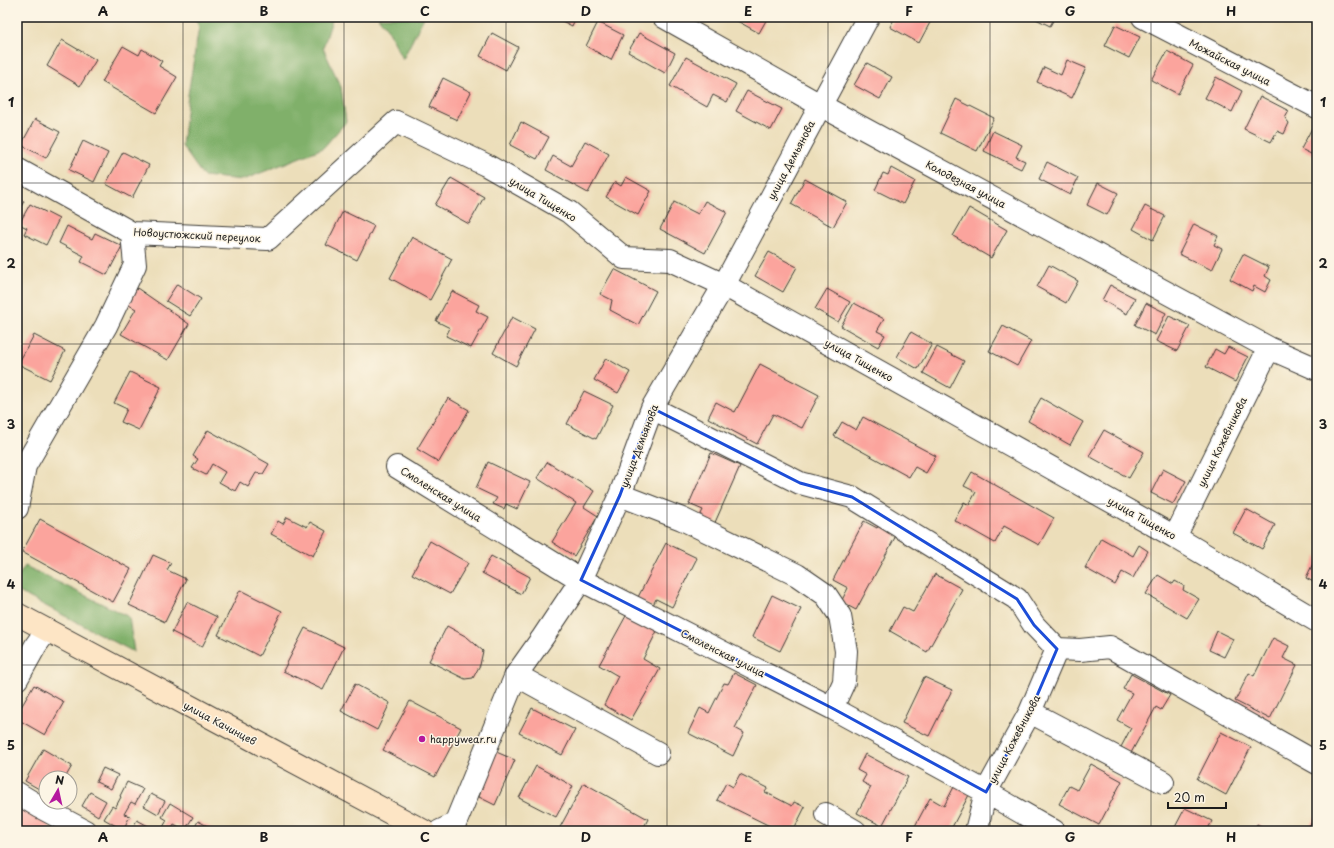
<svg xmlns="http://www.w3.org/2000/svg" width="1334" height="848" font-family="'Playpen Sans',sans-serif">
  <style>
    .forest { fill: #80b06a; stroke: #4e6643 }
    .building { fill: #fba49d }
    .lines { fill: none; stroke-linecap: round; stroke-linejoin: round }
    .minor-casing { stroke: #3b3934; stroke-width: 24 }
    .secondary-casing { stroke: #3b3934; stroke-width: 24 }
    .minor { stroke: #fff; stroke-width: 22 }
    .secondary { stroke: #fde5c5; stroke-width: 22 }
    .marked { fill: none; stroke: #1d4ed8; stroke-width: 3; stroke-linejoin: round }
    .grid { fill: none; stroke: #1c1c1c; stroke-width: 1; stroke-opacity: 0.55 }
    .poi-dot { fill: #b5179e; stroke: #fcf5e5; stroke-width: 1.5 }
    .labels { text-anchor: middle; stroke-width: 3; stroke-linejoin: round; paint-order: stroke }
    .street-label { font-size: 10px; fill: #1c1c1c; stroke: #fcf5e5 }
    .poi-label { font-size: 10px; fill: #1c1c1c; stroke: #fcf5e5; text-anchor: start }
    .neatline { fill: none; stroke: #1c1c1c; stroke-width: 1.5 }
    .grid-label { font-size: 13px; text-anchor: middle; font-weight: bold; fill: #1c1c1c }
  </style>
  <rect width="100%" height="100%" fill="#fcf5e5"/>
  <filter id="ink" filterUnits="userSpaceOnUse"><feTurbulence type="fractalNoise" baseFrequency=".025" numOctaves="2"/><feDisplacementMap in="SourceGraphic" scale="8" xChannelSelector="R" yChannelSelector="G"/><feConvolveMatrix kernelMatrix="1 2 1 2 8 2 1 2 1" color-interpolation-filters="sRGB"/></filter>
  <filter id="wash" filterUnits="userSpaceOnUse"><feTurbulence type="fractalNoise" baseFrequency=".012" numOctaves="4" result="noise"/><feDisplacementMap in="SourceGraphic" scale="16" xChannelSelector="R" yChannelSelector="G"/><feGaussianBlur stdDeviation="0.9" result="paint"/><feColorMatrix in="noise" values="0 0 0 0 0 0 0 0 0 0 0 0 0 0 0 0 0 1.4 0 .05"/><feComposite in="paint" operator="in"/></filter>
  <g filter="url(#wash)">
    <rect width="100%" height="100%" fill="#ecdeba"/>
    <!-- forest -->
    <path class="forest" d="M195,17h138l-10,31 18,39 5,35 -23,26 -80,32 -40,-4 -21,-30 6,-51 11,-68z
      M378,17h46l-21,42 -15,-29z
      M25,566l104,51 5,35 -117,-61v-13z"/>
    <g id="blocks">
      <!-- building -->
      <path class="building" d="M554,17h22l-4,9z
        M730,17h38l-9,16z
        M895,17h38l-14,26 -29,-16z
        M1032,17h23l-5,9z
        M598,22l25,13 -12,25 -25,-14z
        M1115,25l25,12 -11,21 -24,-12z
        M492,33l26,14 -12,23 -26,-14z
        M639,33l36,20 -10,20 -37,-21z
        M62,40l34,20 -16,26 -33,-20z
        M123,46l16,9 3,-6 20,12 -3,5 18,11 -21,36 -54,-31z
        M1167,51l26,14 -15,29 -27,-14z
        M686,57l50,27 -9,18 -14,-7 -6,12 -37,-21z
        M1067,60l19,8 -14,30 -35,-16 7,-15 17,8z
        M867,63l25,14 -12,22 -26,-14z
        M1216,77l26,14 -10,21 -27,-14z
        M443,78l28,14 -14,28 -28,-13z
        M747,91l35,18 -11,21 -35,-19z
        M1260,96l29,15 -4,7 4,5 -5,11 -7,-3 -6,11 -27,-13z
        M956,99l38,19 -17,33 -37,-18z
        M35,119l25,13 -14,26 -25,-13z
        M521,122l28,15 -12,22 -27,-14z
        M1312,128l5,3v26l-16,-8z
        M993,131l29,14 -6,12 9,4 -4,8 -37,-18z
        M83,141l25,12 -14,29 -25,-12z
        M585,141l24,13 -21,39 -42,-23 7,-14 18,10z
        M123,152l26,13 -17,33 -26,-14z
        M1047,162l31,16 -8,17 -31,-16z
        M891,168l24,13 -12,23 -28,-14 8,-17 5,2z
        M626,177l25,14 -13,24 -32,-18 9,-15 6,4z
        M451,178l33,19 -15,27 -34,-19z
        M805,179l42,23 -14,25 -42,-23z
        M1098,183l20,10 -11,22 -20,-10z
        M17,198l7,3 -7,13z
        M705,201l22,11 -22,41 -45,-24 14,-27 24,12z
        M30,204l29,15 -13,26 -22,-11 3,-6 -8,-4z
        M1145,206l20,10 -12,24 -20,-11z
        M969,208l38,22 -16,28 -38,-22z
        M343,211l31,15 -17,34 -31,-15z
        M1194,224l24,12 -4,9 8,4 -10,21 -33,-16z
        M67,226l25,13 3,-6 27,13 -15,29 -26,-13 3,-6 -25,-13z
        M412,237l40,22 -22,41 -40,-22z
        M769,252l28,15 -14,25 -28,-16z
        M1243,254l26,13 -4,9 6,4 -6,12 -11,-6 -2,5 -22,-12z
        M1049,265l29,16 -12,22 -29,-16z
        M614,269l42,22 -18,34 -28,-15 2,-10 -12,-6z
        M177,284l24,15 -11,17 -24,-15z
        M1110,285l25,13 -8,16 -25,-14z
        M137,288l52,36 -21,36 -47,-26 15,-25 -9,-5z
        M827,289l23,13 -12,20 -23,-13z
        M452,291l27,14 -3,6 12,6 -17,31 -25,-12 4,-8 -14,-7z
        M854,303l30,16 -7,12 8,4 -7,12 -37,-21z
        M1146,303l20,10 -11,22 -20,-10z
        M1169,316l21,10 -13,25 -21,-10z
        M512,317l23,12 -19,37 -23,-13z
        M1003,326l28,15 -14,25 -28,-15z
        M911,332l21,12 -14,25 -21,-12z
        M34,335l31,16 -15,29 -32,-16z
        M937,347l27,14 -14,27 -27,-15z
        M1228,347l20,10 -13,25 -29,-15 9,-18 9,5z
        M606,358l24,14 -12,21 -24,-13z
        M760,364l59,31 -17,33 -29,-14 -16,30 -49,-26 8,-16 19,10z
        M130,372l31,15 -22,43 -18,-8 6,-13 -13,-6z
        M584,391l29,14 -17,34 -29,-15z
        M448,398l21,12 -30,52 -22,-13z
        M1041,398l42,24 -13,23 -42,-24z
        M863,417l73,39 -10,17 -11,-6 -6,10 -75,-41 8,-14 14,8z
        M208,430l61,34 -6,10 -7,-1 -8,14 -8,-5 -5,9 -16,-9 6,-10 -13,-8 -6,11 -14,-7 6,-9 -5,-3z
        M1104,430l40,22 -15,26 -40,-22z
        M711,453l29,13 -27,61 -15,-7 5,-10 -14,-6z
        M488,462l42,20 -13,27 -11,-5 -2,5 -11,-5 4,-6 -21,-10z
        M547,462l47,29 -10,16 14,9 -24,40 -22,-14 24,-39 -39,-25z
        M1163,469l23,12 -13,23 -22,-11z
        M972,472l82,46 -15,27 -35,-19 -9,17 -41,-23 10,-18 5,3 7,-13 -12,-6z
        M1246,509l29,16 -13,24 -29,-16z
        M287,517l20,10 3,-5 16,9 -13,25 -42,-22 7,-13 5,3z
        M40,519l91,50 -18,33 -91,-50z
        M864,521l13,7 4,-7 18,9 -43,80 -15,-8 7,-14 -15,-8z
        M1101,538l32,18 6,-11 9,6 -15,27 -11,-6 -7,13 -30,-17z
        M430,541l38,22 -18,31 -38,-20z
        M666,543l31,15 -25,49 -16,-8 -4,8 -15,-8z
        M153,555l18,8 -4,7 19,9 -21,43 -36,-17z
        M1317,555v29l-11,-6z
        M491,556l39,21 -9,17 -39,-21z
        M935,574l27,15 -35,63 -37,-21 13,-24 10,5z
        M1158,575l15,9 2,-3 9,5 -1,4 16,9 -12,19 -41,-24z
        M240,590l42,21 -23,45 -41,-21z
        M772,595l29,14 -21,42 -28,-14z
        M187,602l30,15 -15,30 -30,-15z
        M627,614l31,15 -15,30 17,10 -29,51 -27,-15 14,-29 -19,-11z
        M447,626l20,11 16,14 -3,14 -7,13 -8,1 -36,-18z
        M305,628l39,19 -21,43 -40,-19z
        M1217,631l16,8 -9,18 -15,-7z
        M1273,638l16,8 -6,12 14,7 -27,54 -35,-18 14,-28 5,3z
        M734,673l23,12 -22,43 9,5 -11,23 -45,-23 12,-25 9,5 15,-30 4,1z
        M1131,674l39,21 -9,15 -5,-3 -25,46 -10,-6 10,-19 -14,-8 15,-27 -9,-4z
        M924,677l28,13 -23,46 -27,-13z
        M355,684l35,19 -13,27 -36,-19z
        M34,685l30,17 -19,33 -28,-16v-5z
        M410,701l51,27 -26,49 -52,-27z
        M532,708l43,22 -13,25 -43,-22z
        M1221,732l30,15 -25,48 -29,-16z
        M43,749l29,17 -7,12h-19v15l-21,-12z
        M494,751l21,9 -20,45 -16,-8z
        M865,754l43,23 -26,49 -25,-13 14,-26 -9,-5 4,-7 -9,-5z
        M1091,764l31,17 -23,44 -40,-21 10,-18 8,4z
        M536,766l37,20 -17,31 -37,-19z
        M103,768l15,7 -7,14 -15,-7z
        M740,774l28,14 -3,4 27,14 2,-4 11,5 -12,24h-13l-63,-31 9,-17 7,4z
        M127,782l16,7 -8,15 -4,-2 -7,12 6,2 -7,14 -19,-11 8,-13 3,2 6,-11 -1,-1z
        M584,783l64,36 -6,12h-84z
        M955,785l15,8 -20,38h-26l-9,-5 15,-28 14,8z
        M90,792l16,9 -8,15 -16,-10z
        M151,794l14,7 -7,13 -14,-8z
        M17,803l36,18 -5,10h-31z
        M170,803l23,14 -8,13 -11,-6 -4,7h-9l6,-11 -5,-3z
        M1185,808l27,13 -5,10h-34z
        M1317,813v18h-10z
        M137,820l13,7 -2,4h-17z
        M198,821l15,8 -1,2h-19z
        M1257,824l13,7h-16z"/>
    </g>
  </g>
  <g filter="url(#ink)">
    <use href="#blocks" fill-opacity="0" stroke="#3b3934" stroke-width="1"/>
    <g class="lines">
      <!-- minor casing -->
      <g class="minor-casing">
        <path id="minor" d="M664,17l156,88 449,243 48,21
          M1143,17l174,90
          M17,169l115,64 136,6 128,-117 90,43 83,47 55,46 46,2 54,25 451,252 142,84
          M652,408l148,75 52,14 165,102 17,26 23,24 23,1 30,-3 207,116
          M397,467l184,113 251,128 154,84 68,39
          M620,495l62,24 115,56 29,20 14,21 6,35 -2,31 -12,26
          M17,508l8,-42 81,-140 29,-61 -3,-32
          M1175,537l94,-189
          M516,675l142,78
          M17,679l19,-34 11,-15
          M1030,712l133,70
          M17,793l23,14 45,24
          M826,814l29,17
          M440,831l15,-7 61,-149 27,-38 38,-57 39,-85 32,-87 72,-123 144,-268
          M976,831l10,-39 44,-80 27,-63"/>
      </g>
      <!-- secondary casing -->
      <g class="secondary-casing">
        <path id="secondary" d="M17,614l407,217"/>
      </g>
      <!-- minor -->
      <use href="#minor" class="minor"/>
      <!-- secondary -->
      <use href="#secondary" class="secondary"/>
    </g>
  </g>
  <!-- marked area -->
  <path class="marked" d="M652,408l148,75 52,14 165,102 17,26 23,24 -27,63 -44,80 -154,-84 -251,-128 39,-85z"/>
  <!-- grid -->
  <path class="grid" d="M183,17v814M344,17v814M506,17v814M667,17v814M828,17v814M990,17v814M1151,17v814M17,183h1300M17,344h1300M17,504h1300M17,665h1300"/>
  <!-- markers -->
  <circle class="poi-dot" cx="422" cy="739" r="4"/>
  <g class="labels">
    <!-- street labels -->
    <g class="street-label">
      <text transform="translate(1230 62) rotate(27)" y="4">Можайская улица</text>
      <text transform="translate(791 160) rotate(-62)" y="4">улица Демьянова</text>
      <text transform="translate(966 184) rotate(28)" y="4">Колодезная улица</text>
      <text transform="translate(543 199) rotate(31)" y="4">улица Тищенко</text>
      <text transform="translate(197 235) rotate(3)" y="4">Новоустюжский переулок</text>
      <text transform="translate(859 360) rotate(29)" y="4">улица Тищенко</text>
      <text transform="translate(1222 442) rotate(-64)" y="4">улица Кожевникова</text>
      <text transform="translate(639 446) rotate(-69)" y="4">улица Демьянова</text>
      <text transform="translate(441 494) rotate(32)" y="4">Смоленская улица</text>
      <text transform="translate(1142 518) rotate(29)" y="4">улица Тищенко</text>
      <text transform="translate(723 653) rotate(27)" y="4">Смоленская улица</text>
      <text transform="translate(220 723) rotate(28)" y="4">улица Качинцев</text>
      <text transform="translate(1014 739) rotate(-62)" y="4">улица Кожевникова</text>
    </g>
    <!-- poi labels -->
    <g class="poi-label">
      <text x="430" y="743">happywear.ru</text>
    </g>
  </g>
  <!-- margin -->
  <rect width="1334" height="848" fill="none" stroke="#fcf5e5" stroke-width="44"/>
  <!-- north arrow -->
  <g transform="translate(58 790) rotate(9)"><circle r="19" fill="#fcf5e5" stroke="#a29e95"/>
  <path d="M0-3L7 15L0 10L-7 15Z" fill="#b5179e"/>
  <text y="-6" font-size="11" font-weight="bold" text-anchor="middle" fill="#1c1c1c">N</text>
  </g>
  <!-- scale -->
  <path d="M1168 802v6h58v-6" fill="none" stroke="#1c1c1c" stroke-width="2"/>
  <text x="1174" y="802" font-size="12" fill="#1c1c1c" stroke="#fcf5e5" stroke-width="3" paint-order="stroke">20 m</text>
  <rect x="22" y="22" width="1290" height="804" class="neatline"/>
  <g class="grid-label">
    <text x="103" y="16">A</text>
    <text x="264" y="16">B</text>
    <text x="425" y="16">C</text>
    <text x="586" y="16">D</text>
    <text x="748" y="16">E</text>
    <text x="909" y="16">F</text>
    <text x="1070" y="16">G</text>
    <text x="1231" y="16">H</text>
    <text x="11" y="107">1</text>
    <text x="1323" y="107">1</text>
    <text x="11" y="268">2</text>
    <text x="1323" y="268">2</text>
    <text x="11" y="429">3</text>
    <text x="1323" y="429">3</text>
    <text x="11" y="589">4</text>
    <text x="1323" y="589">4</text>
    <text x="11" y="750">5</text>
    <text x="1323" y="750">5</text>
    <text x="103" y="842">A</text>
    <text x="264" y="842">B</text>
    <text x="425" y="842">C</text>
    <text x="586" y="842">D</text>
    <text x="748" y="842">E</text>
    <text x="909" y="842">F</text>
    <text x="1070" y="842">G</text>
    <text x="1231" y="842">H</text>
  </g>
</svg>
